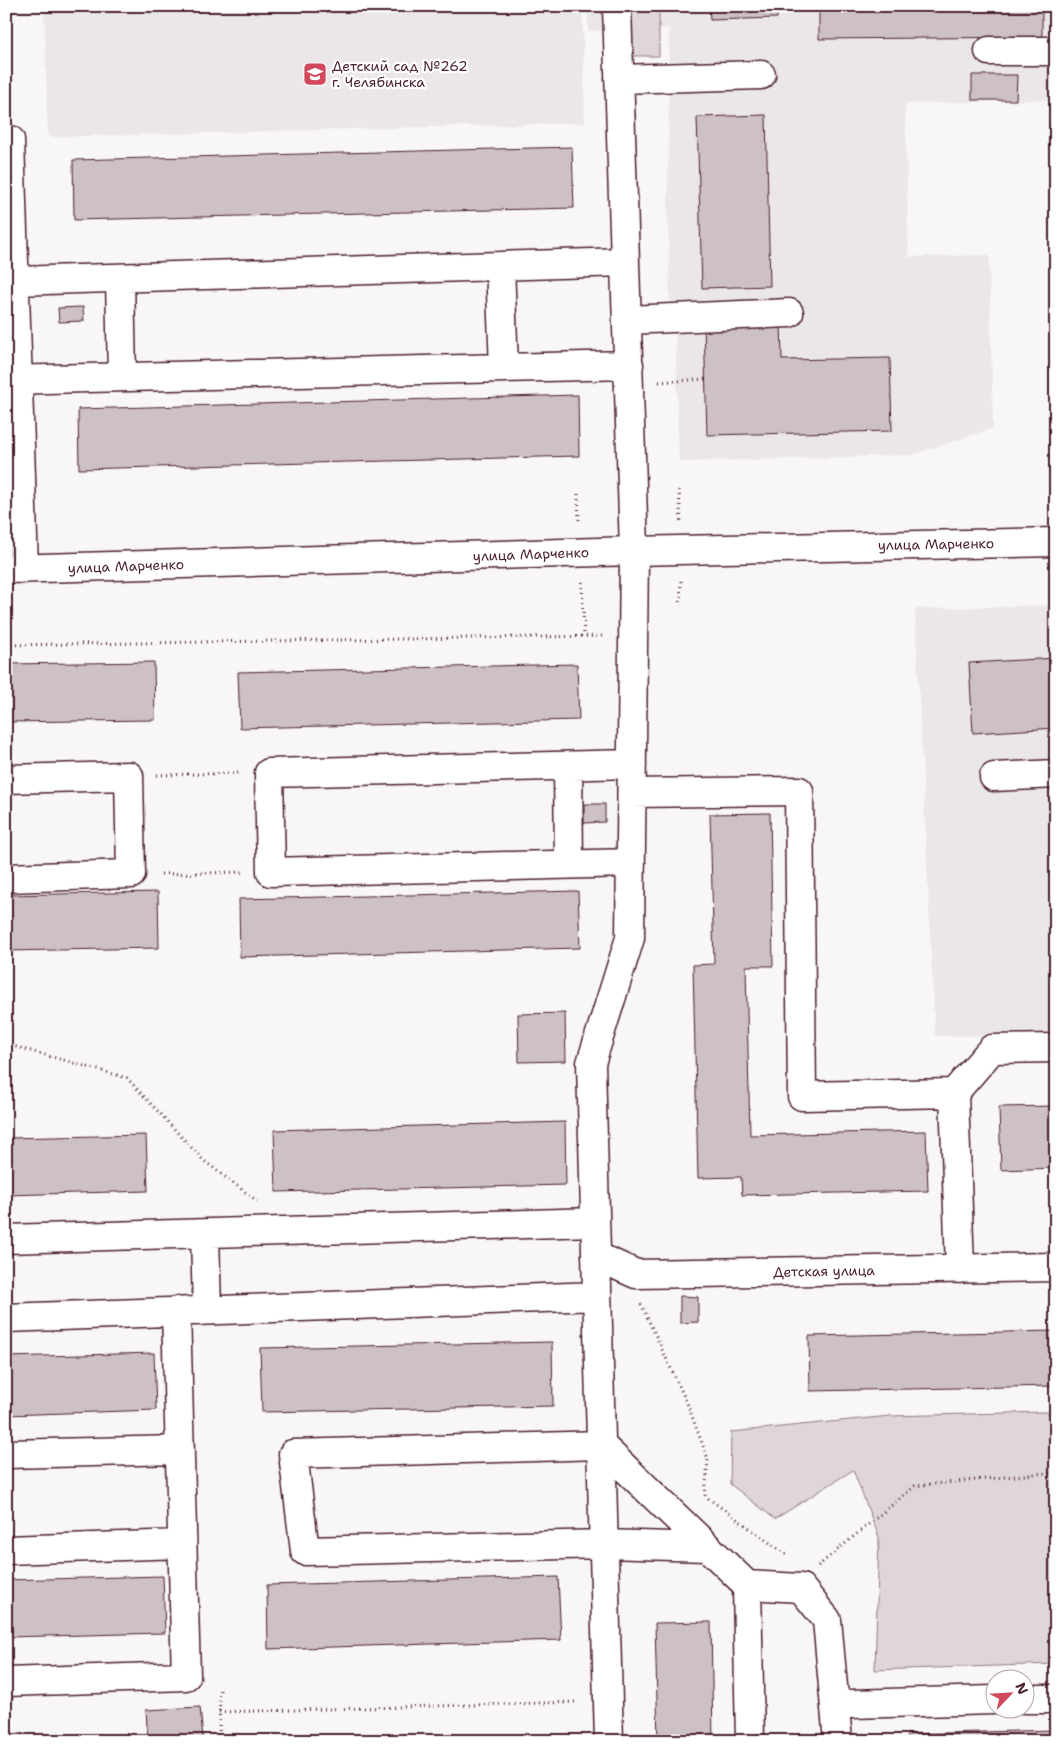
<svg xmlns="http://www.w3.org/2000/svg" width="1062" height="1747" font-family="'Shantell Sans',sans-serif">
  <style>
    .built { fill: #ebe6e8 }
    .green { fill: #ded6d9; stroke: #947a82 }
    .building { fill: #cdc1c4; stroke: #4a1f2b }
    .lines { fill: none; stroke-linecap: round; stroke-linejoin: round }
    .minor-casing { stroke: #4a1f2b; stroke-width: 31 }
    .path { stroke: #4a1f2b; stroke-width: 3; stroke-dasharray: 1 4; stroke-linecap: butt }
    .minor { stroke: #fff; stroke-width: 28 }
    .labels { text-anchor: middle; stroke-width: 4.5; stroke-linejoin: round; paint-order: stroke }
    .poi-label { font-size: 14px; fill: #4a1f2b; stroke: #fff; text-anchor: start }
    .street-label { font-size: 14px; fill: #4a1f2b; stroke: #fff }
  </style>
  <rect width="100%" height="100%" fill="#f8f6f7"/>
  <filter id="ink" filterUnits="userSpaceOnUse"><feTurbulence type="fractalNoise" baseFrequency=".02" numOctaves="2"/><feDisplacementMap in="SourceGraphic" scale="10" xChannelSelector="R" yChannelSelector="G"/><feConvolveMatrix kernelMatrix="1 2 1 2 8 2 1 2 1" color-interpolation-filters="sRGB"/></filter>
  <g filter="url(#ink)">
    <!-- built -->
    <path class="built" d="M44,6h538l3,117 -537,14z
      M588,6h468v93l-151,5 4,162v-9l80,-2 4,173 -81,27 -233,7 -4,-145 -1,-16h-4l-2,-93 1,-180 -81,3z
      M1056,605v430l-121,1 -20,-427z"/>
    <!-- green -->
    <path class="green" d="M630,6h29v50h-28z
      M1047,1412l9,13v239l-181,6 4,-133 -26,-67 -78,49 -45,-35 1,-52 159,-16z"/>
    <!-- building -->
    <path class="building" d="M709,6h68v12l-67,2z
      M819,6h223v31l-223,2z
      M972,75h45l-1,25h-44z
      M766,115l4,171 -68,2 -5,-171z
      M572,147l2,61 -500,12 -1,-60z
      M83,307l1,14 -25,1 -1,-14z
      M781,322l1,38 108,-2 2,73 -185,4 -3,-111z
      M578,395l1,61 -500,13 -1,-60z
      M1056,658v70l-83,5 -4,-70z
      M154,662l1,58 -149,2v-58z
      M577,664l2,56 -339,8 -2,-56z
      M584,804h21v18l-21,1z
      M770,813l3,153h-27l4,169 176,-4 2,60 -186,4 -1,-18 -43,1 -5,-213 21,-1 -4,-150z
      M578,891l2,57 -340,9 -1,-58z
      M158,892l1,56 -153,3v-56z
      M565,1013l1,48 -47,1 -1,-48z
      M1056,1106v62l-55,2 -2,-63z
      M565,1122l1,63 -290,7 -2,-62z
      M146,1135l2,56 -142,4v-57z
      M680,1296l18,1v25l-18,1z
      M1056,1331v55l-246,5 -1,-55z
      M552,1342l1,64 -291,6 -2,-64z
      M154,1353l2,57 -150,5v-58z
      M163,1576l2,57 -159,4v-57z
      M558,1577l3,63 -293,9 -1,-64z
      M711,1622l2,119h-55l-3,-118z
      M200,1707l3,31 -55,3 -2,-31z
      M1056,1730v11h-149v-7z"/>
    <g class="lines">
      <!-- minor casing -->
      <g class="minor-casing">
        <path id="minor" d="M989,51h67
          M619,79l142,-4
          M10,140l14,429
          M500,266l4,102
          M120,278l2,99
          M15,281l610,-19
          M627,320l162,-7
          M6,380l623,-15
          M6,569l628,-18 422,-9
          M568,766l1,98
          M994,777l62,-3
          M6,779l123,-3 2,98 -125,4
          M632,793l167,-2 3,305 152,-3 38,-44 64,-1
          M631,863l-360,9 -2,-99 363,-9
          M954,1093l6,176
          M205,1234l2,76
          M6,1239l589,-17
          M596,1256l40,18 420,-7
          M6,1318l591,-22
          M6,1454l174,-4
          M707,1547l-103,-3 -299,7 -12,-97 308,-9 146,140 54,3 26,32 11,121
          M6,1550l176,-6
          M747,1585l3,156
          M6,1682l180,-6 -10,-365
          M1024,1699h32
          M836,1703l15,1 143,-4
          M609,1741l-18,-678 39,-125 4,-387 -17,-545"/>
      </g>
      <!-- path -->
      <path class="path" d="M6,25l3,87
        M659,382l46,-3
        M679,490l2,32
        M578,494l1,29
        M582,582l2,55
        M680,602l1,-21
        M6,645l597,-9
        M157,775l81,-2
        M161,874l81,-2
        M6,1044l121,34 76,82 54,41
        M641,1304l46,99 21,56 -3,37 83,60
        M818,1566l97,-80 141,-14
        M219,1712l359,-10
        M219,1741l1,-55"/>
      <!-- minor -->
      <use href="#minor" class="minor"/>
    </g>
  </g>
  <!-- icons -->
  <defs>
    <g id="school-square" transform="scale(1.25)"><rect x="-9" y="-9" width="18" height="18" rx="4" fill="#d1495b" stroke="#fff"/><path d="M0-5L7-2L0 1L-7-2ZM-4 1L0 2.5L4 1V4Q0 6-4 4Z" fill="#fff"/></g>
  </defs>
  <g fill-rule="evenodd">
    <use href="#school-square" x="315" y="74"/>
  </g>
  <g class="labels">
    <!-- poi labels -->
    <g class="poi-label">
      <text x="332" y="71">Детский сад №262<tspan x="332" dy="16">г. Челябинска</tspan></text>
    </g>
    <!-- street labels -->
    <g class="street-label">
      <text transform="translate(936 544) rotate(-1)" y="5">улица Марченко</text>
      <text transform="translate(531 554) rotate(-2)" y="5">улица Марченко</text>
      <text transform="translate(126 566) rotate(-2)" y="5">улица Марченко</text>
      <text transform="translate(824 1271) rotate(-1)" y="5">Детская улица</text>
    </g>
  </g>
  <!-- margin -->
  <rect width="1062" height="1747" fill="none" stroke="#fff" stroke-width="25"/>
  <rect x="12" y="12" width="1037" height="1722" fill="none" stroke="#4a1f2b" stroke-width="2" filter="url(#ink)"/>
  <!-- north arrow -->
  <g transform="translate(1010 1694) rotate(65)"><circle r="24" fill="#ffffff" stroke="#b7a5aa"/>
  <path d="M0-4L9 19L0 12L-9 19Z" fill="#d1495b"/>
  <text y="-8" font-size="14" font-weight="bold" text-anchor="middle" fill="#4a1f2b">N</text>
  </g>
</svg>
